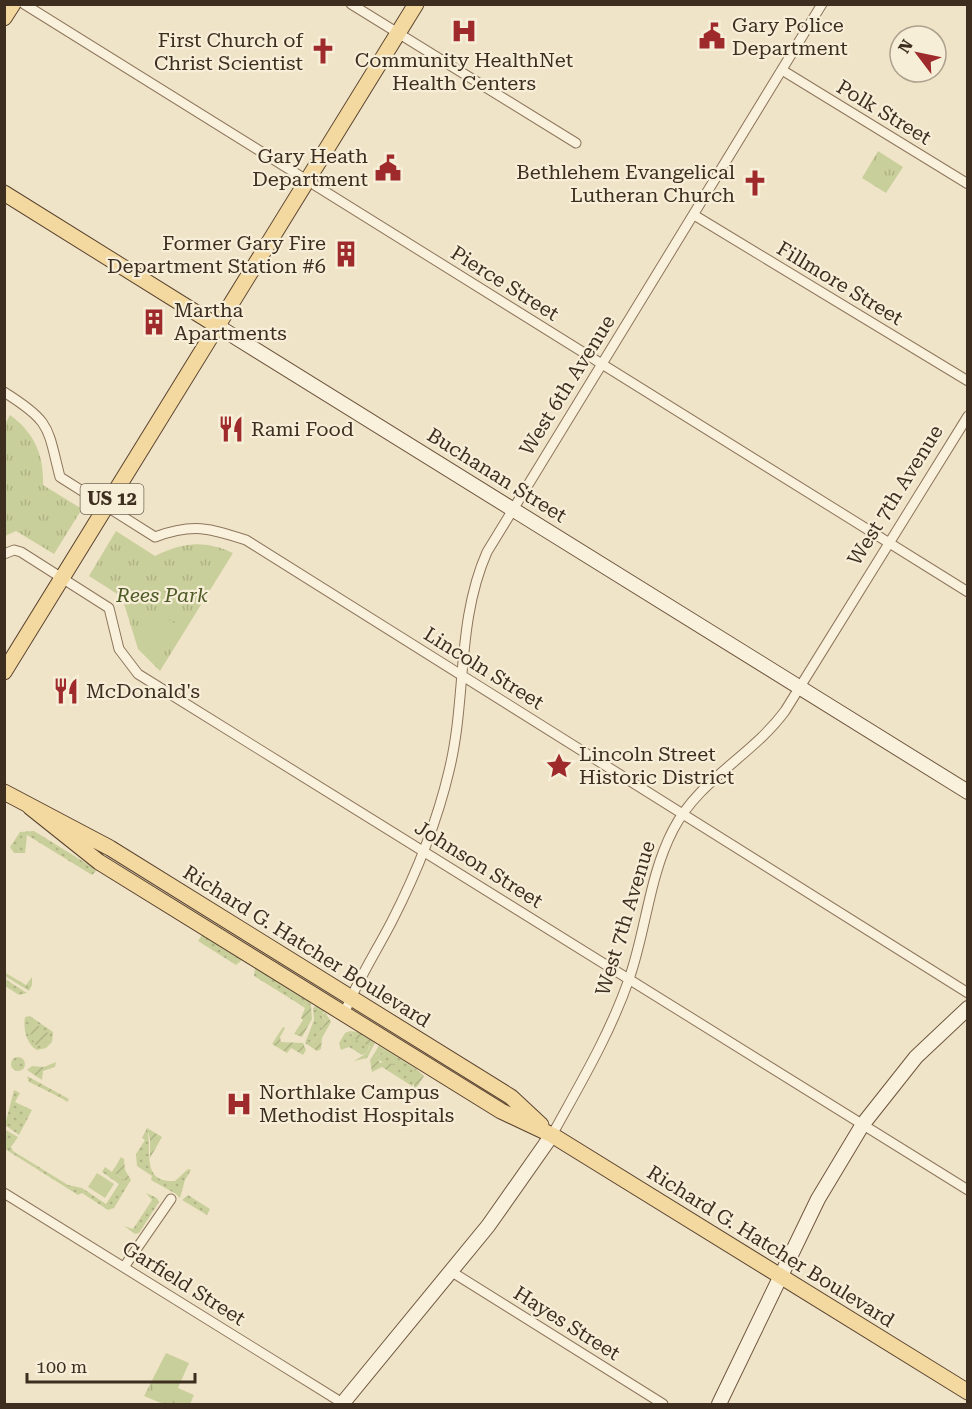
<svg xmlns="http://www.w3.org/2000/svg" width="972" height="1409" font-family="'Roboto Serif',serif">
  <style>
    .grass { fill: url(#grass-dots) }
    .park { fill: url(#park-tufts) }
    .garden { fill: url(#garden-furrows) }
    .pitch { fill: #c9cf9b }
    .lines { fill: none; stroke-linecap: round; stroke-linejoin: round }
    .street-casing { stroke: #8d765c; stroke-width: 11 }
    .secondary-casing { stroke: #6f573f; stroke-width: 16 }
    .primary-casing { stroke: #5b4430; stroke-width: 17 }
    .street { stroke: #faf1dc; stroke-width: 9 }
    .secondary { stroke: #faf1dc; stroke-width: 14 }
    .primary { stroke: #f3d9a0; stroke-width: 15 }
    .labels { text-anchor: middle; stroke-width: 4.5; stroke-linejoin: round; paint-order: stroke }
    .shield { fill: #f7eed8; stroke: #756857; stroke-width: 1.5 }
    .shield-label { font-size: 18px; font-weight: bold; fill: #3d2e20 }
    .poi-label { font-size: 20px; fill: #3d2e20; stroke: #f7eed8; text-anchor: start }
    .street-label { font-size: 20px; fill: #3d2e20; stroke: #f7eed8 }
    .park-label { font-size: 20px; font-style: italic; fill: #4d5a26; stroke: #f7eed8 }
  </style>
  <defs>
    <pattern id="grass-dots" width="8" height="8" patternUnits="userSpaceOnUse" patternTransform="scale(1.5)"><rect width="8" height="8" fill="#c9cf9b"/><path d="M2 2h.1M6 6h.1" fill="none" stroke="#aeb285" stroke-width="1.8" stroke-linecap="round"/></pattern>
    <pattern id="park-tufts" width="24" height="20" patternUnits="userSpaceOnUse" patternTransform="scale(1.5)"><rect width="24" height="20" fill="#c9cf9b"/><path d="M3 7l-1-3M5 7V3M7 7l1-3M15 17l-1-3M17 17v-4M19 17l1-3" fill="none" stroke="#aeb285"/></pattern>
    <pattern id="garden-furrows" width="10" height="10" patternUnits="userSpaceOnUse" patternTransform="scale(1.5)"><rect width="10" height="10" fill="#c9cf9b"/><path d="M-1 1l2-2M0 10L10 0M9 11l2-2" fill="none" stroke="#aeb285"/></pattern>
  </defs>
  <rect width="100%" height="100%" fill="#f0e4c8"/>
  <!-- grass -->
  <path class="grass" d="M34,831l63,39 -5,5 -65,-40 -2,18h-11l-4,-6 10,-15z
    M202,935l40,25 -6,5 -38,-24z
    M255,968l56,35v2l-12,-1 -45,-28z
    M4,972l22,13 6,-8v8l-3,6 -24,-15z
    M4,979h1l22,14 -8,2 -14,-9z
    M316,1006l8,5 -2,6 4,4 -11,20 -10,2 9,-23 -1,-12z
    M30,1016l23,16 -1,10 -6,6 -9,2c-11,-6 -14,-22 -12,-33z
    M350,1031l2,4 18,9 -3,9 -5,2 -13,-8 -8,3 -2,-7 6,-10z
    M386,1050l29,18 1,13 -4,5 -19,-12 5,-4 -21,-11 -1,-3z
    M11 1064a7 7 0 1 1 14 0a7 7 0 1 1-14 0Z
    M14,1090l6,3 -5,9 17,8 -13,25 -14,-10z
    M147,1128c6,23 -7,55 28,53l13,-12 3,1 -6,10 -5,18 -4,-4 -25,-14 1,-4 -15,-10 -1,-12 9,-14 -3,-2z
    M4,1129l14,8 -7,10 2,4 55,34 14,3 24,16 13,-20 -17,-12 3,-5 7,5 2,-4 4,8 11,7 -15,25 -6,2 -26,-17 -4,2 -73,-46z
    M146,1193l11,5 2,4 -20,31 -4,1 -11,-8 9,3 2,-3 17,-26z
    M188,1195l22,14 -3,6 -25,-15z"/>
  <!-- park -->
  <path class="park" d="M878,151l25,16 -17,26 -24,-15z
    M10,415c25,18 34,41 33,70l39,24 -28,45 -38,-23 -11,5v-112z
    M116,531l39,25c28,-14 50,-16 78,-3l-73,118 -22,-22 -16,-52 -33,-21z
    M166,1353l23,10 -11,25 16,7 -4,9h-27l-19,-8z"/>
  <!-- garden -->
  <path class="garden" d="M299,1004l12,1 1,14 -10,18 -8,-3 9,-14 -2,-2 4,-10z
    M325,1012l6,10 -9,16 -1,11 -4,2 -12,-8 10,-2 11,-20 -4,-5z
    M33,1022l15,11v7l-6,5h-6l-4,-6 -4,-14z
    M283,1027l2,1 -5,9 1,5 22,1 3,7 -3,5 -12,-7 -4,5 -15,-9z
    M350,1031l8,1 17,11 -8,15 -13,3 13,-8 3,-7 -13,-5z
    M379,1046l7,4 -10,6 4,7c7,-3 14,1 19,7l-6,4 -11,-7 -10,5 -2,-12z
    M56,1062l-1,5 -12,4 -1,9 -15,-10 5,-4 12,1z
    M415,1068l9,8 -11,17 -6,2 -1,-3 8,-4z
    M27,1076l42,23 -2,3c-2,-3 -34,-18 -38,-20z
    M147,1128l15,9 -12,21v-19z
    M121,1157l3,2 1,11 6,10 -2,3 -11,-7 -4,-7z"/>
  <!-- pitch -->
  <path class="pitch" d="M156,612l21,13 -19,31 -21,-13z
    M97,1173l17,11 -9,14 -17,-11z
    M169,1356l18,8 -17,40 -20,-7z"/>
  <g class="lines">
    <!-- street casing -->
    <g class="street-casing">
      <path id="street" d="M24,4l944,588
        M351,4l225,139
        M782,70l186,114
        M694,215l274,166
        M4,392c48,30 43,35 56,85l95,60c38,-14 54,-9 91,3l722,453
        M4,554l10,-4 7,2 88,56 10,41 19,25 830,516
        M344,1014c13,-33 32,-62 48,-93 24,-47 45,-99 57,-150 18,-73 7,-149 38,-219l335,-548
        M552,1135c28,-51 58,-101 77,-156 17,-48 20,-103 44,-149 26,-51 79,-74 112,-119l183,-295
        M4,1193l340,211
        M124,1267l47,-68
        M452,1272l211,132"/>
    </g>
    <!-- secondary casing -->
    <g class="secondary-casing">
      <path id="secondary" d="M219,327l749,465
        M342,1404l146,-178 64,-91
        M719,1404l99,-205 45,-75 53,-67 52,-49"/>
    </g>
    <!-- primary casing -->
    <g class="primary-casing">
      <path id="primary" d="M4,18l9,-14
        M4,193l215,134
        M4,672l412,-668
        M4,792l106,56 401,249 30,28
        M30,807l69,55 402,249 51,24 416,257"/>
    </g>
    <!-- street -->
    <use href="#street" class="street"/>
    <!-- secondary -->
    <use href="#secondary" class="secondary"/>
    <!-- primary -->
    <use href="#primary" class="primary"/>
  </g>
  <!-- icons -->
  <defs>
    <g id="hospital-bare" transform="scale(2.07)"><path d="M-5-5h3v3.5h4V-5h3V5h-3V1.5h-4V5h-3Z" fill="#9e2a2b" stroke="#f7eed8" stroke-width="2.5" paint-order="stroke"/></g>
    <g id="civic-bare" transform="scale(2.07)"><path d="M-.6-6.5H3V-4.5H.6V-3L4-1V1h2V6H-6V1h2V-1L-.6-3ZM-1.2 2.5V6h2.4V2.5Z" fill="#9e2a2b" stroke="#f7eed8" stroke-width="2.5" paint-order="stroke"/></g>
    <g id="church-bare" transform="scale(2.07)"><path d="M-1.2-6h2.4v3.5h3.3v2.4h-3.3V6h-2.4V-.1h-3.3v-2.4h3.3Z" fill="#9e2a2b" stroke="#f7eed8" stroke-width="2.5" paint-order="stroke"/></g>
    <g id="building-bare" transform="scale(2.07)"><path d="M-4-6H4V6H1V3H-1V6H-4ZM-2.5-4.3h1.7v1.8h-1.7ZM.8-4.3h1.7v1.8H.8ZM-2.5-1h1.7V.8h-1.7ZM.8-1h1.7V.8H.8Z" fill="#9e2a2b" stroke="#f7eed8" stroke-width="2.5" paint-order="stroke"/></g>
    <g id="restaurant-bare" transform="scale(2.07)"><path d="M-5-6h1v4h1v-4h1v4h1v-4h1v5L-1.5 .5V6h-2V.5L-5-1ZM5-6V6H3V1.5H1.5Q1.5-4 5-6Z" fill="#9e2a2b" stroke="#f7eed8" stroke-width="2.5" paint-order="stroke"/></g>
    <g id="sight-bare" transform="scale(2.07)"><path d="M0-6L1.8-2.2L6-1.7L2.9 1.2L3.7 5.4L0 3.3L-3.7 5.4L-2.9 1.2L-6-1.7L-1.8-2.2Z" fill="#9e2a2b" stroke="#f7eed8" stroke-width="2.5" paint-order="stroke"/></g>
  </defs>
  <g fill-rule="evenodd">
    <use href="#hospital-bare" x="464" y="31"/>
    <use href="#civic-bare" x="712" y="36"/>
    <use href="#church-bare" x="323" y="51"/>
    <use href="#civic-bare" x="388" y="168"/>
    <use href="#church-bare" x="755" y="183"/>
    <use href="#building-bare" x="346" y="254"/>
    <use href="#building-bare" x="154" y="322"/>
    <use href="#restaurant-bare" x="231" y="429"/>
    <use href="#restaurant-bare" x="66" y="691"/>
    <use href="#sight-bare" x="559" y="766"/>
    <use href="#hospital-bare" x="239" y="1104"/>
  </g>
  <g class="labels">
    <!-- shield labels -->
    <rect class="shield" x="80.5" y="484" width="63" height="30" rx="4.5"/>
    <g class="shield-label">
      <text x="112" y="505">US 12</text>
    </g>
    <!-- poi labels -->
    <g class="poi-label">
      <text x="732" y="32">Gary Police<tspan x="732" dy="23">Department</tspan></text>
      <text x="303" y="47" text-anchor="end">First Church of<tspan x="303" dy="23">Christ Scientist</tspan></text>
      <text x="464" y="67" text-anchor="middle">Community HealthNet<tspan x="464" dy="23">Health Centers</tspan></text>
      <text x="368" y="163" text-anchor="end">Gary Heath<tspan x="368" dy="23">Department</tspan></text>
      <text x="735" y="179" text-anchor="end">Bethlehem Evangelical<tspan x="735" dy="23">Lutheran Church</tspan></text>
      <text x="326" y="250" text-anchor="end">Former Gary Fire<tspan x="326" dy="23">Department Station #6</tspan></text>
      <text x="174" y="317">Martha<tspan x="174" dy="23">Apartments</tspan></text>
      <text x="251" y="436">Rami Food</text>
      <text x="86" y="698">McDonald's</text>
      <text x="579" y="761">Lincoln Street<tspan x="579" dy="23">Historic District</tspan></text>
      <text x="259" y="1099">Northlake Campus<tspan x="259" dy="23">Methodist Hospitals</tspan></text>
    </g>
    <!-- street labels -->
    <g class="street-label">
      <text transform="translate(884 112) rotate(31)" y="7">Polk Street</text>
      <text transform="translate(505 283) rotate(32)" y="7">Pierce Street</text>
      <text transform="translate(840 283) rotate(31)" y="7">Fillmore Street</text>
      <text transform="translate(567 385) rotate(-58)" y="7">West 6th Avenue</text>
      <text transform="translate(497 475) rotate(32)" y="7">Buchanan Street</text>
      <text transform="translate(895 495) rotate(-58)" y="7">West 7th Avenue</text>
      <text transform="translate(484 668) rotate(32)" y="7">Lincoln Street</text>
      <text transform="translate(479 864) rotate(32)" y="7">Johnson Street</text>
      <text transform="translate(625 918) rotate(-73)" y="7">West 7th Avenue</text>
      <text transform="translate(307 946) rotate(32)" y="7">Richard G. Hatcher Boulevard</text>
      <text transform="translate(771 1246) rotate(32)" y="7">Richard G. Hatcher Boulevard</text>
      <text transform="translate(184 1283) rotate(32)" y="7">Garfield Street</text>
      <text transform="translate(567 1323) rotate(32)" y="7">Hayes Street</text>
    </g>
    <!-- park labels -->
    <g class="park-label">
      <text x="162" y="602">Rees Park</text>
    </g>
  </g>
  <!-- border -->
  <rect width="972" height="1409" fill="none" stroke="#3d2e20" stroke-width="12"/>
  <!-- north arrow -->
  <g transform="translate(918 54) rotate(302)"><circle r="28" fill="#f7eed8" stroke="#ada18e" stroke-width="1.5"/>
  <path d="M0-4.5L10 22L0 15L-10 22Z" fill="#9e2a2b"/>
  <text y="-9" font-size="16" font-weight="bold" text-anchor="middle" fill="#3d2e20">N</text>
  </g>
  <!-- scale -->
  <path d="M27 1373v9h168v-9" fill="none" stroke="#3d2e20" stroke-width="3"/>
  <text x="36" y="1373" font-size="18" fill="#3d2e20" stroke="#f7eed8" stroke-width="4.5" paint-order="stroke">100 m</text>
</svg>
